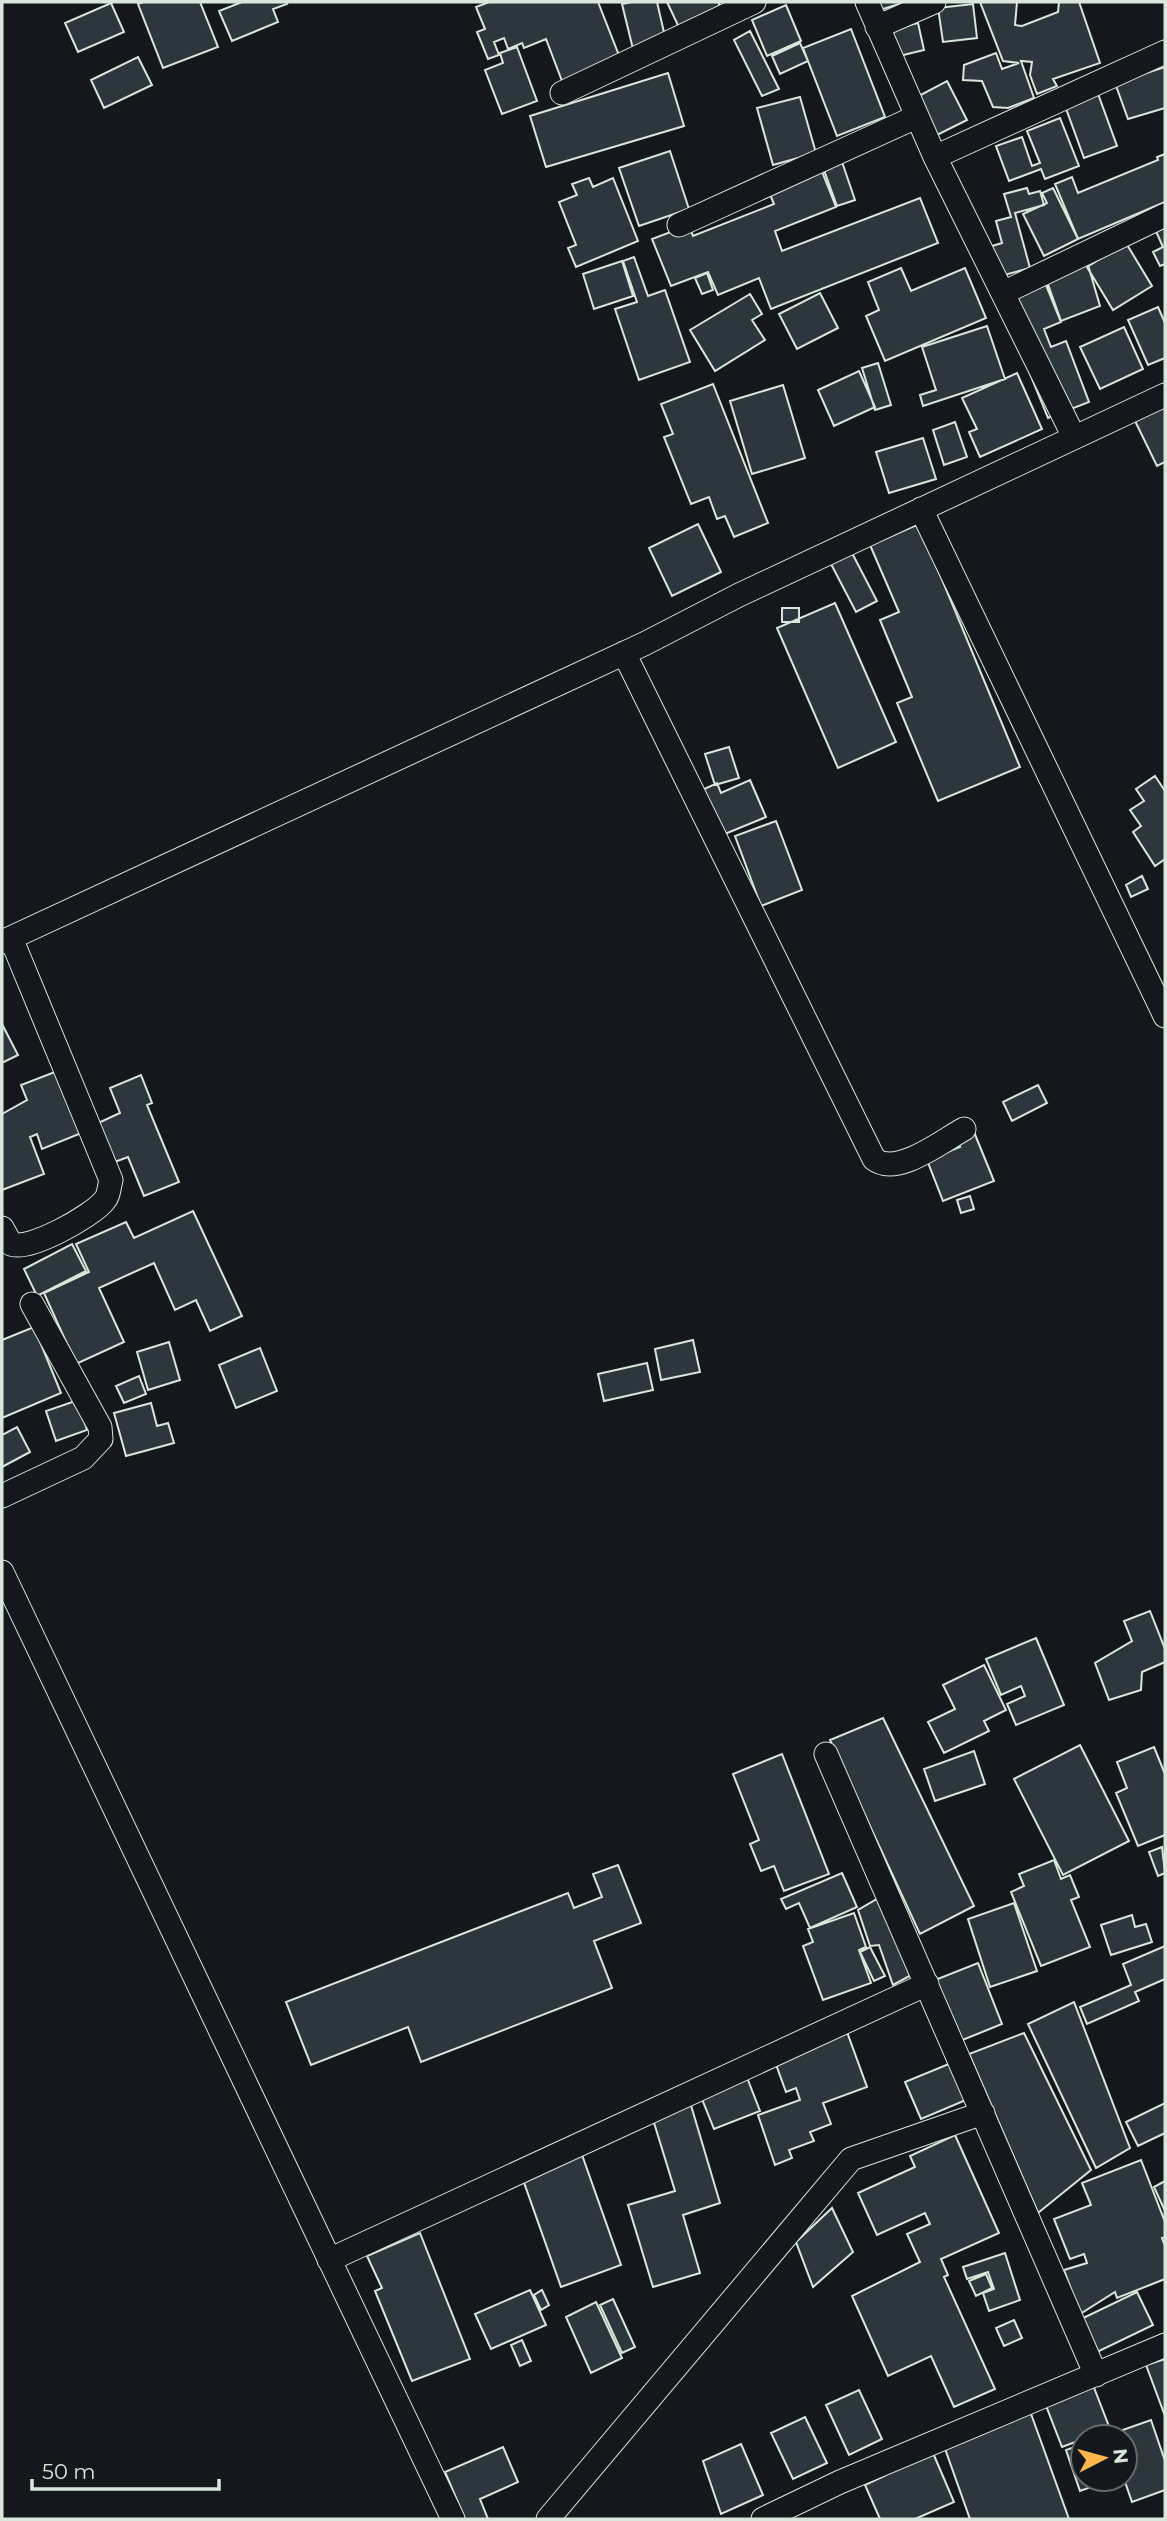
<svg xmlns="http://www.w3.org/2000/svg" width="1167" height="2521" font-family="Montserrat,sans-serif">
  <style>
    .building { fill: #2c363c; stroke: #d8e6dc; stroke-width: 2 }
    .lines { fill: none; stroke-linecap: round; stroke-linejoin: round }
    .minor-casing { stroke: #d8e6dc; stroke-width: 25 }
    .minor { stroke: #14181c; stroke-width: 23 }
  </style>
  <rect width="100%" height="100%" fill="#14181c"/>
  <!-- building -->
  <path class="building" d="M143,2h57l18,45 -55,21 -25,-64z
    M242,2h44l1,2 -14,5 5,13 -46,19 -13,-30z
    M489,2h109l22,56 -58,23 -16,-42 -22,9 -2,-5 -14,6 -4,-11 -10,4 5,13 -11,4 -11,-27 8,-3 -9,-22z
    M632,2h25l9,39 -33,8 -11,-45z
    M667,2h51l6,12 -42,20z
    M869,2h37l-33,10z
    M980,2h37l-2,23 7,1 36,-14 1,-10h20l21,61 -47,16 4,7 -20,8 -7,-19 2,-13 -11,-1 13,37 -26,10 -15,-1 -11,-26 -19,-1 1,-15 32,-12 6,16 17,-6 -16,-2z
    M111,3l13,29 -46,20 -13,-29z
    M973,4l4,34 -34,4 -5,-34z
    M786,5l15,36 -34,15 -15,-36z
    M918,23l6,27 -33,8 -6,-27z
    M851,29l34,88 -48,19 -34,-88z
    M750,31l29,58 -17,7 -28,-56z
    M800,43l8,18 -28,13 -8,-18z
    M517,47l20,54 -35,13 -17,-44 18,-7 -3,-10z
    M138,57l14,28 -48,23 -13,-28z
    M1165,67v41l-37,11 -13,-36z
    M668,73l16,53 -138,41 -16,-51z
    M947,81l20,39 -30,15 -26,-35z
    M1097,91l20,55 -33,12 -20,-55z
    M800,97l16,56 -43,12 -16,-57z
    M1060,118l19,48 -34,13 -4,-10 -32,12 -13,-35 26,-9 10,29 8,-3 -13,-32z
    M670,151l19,58 -50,17 -20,-58z
    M1165,154v48l-87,37 -23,-55 17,-7 6,16 80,-33 -1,-3z
    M840,156l15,44 -18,6 -16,-44z
    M819,164l17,43 -61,24 7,20 138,-53 18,45 -167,66 -12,-31 -41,17 -10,-23 -37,14 -19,-47 37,-14 4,11 81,-32 -7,-17z
    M589,178l4,9 20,-9 25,63 -62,26 -8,-19 8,-3 -17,-43 18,-7 -5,-11z
    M1027,188l2,6 11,-3 4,14 -29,8 15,55 -40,11 -8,-30 20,-6 -6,-22 15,-4 -7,-23z
    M1053,188l25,51 -34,17 -21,-42 24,-11 -5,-10z
    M1165,224v40l-5,2 -7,-14 10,-5 -8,-18z
    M1126,243l26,43 -39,24 -26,-43z
    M634,257l14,39 17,-6 25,72 -51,18 -24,-71 22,-7 -14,-41z
    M1086,258l14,48 -39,15 -17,-48z
    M622,261l11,35 -39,13 -11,-35z
    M901,268l10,23 54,-23 21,50 -101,43 -19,-45 13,-6 -11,-28z
    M707,273l6,17 -11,4 -7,-16z
    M1046,285l15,37 -17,7 7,18 15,-6 23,61 -41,16 -31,-76 -9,-42z
    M820,293l18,35 -41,21 -18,-35z
    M750,294l12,20 -10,6 13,20 -50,31 -25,-41z
    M1158,307l7,16v35l-17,7 -20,-45z
    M987,326l18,53 -82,27 -3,-11 16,-5 -14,-43z
    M1124,327l19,42 -43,20 -20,-42z
    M878,363l13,42 -16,5 -13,-42z
    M859,371l16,36 -41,19 -16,-36z
    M1017,373l25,56 -62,28 -11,-25 8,-3 -15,-31z
    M713,384l55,139 -34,14 -9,-21 -8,3 -8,-22 -18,7 -27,-67 9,-3 -12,-30z
    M783,385l22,73 -53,16 -22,-73z
    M1165,406v56l-8,4 -22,-45z
    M955,422l12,35 -23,8 -11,-35z
    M923,438l13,41 -47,14 -13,-41z
    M698,524l23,48 -49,24 -23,-48z
    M919,524l101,243 -82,34 -41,-98 15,-6 -32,-77 19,-8 -29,-67z
    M852,553l25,48 -21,11 -25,-48z
    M835,603l61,139 -58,26 -61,-140z
    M782,608h17v14h-17z
    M729,747l10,31 -24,7 -10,-31z
    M1155,776l10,15v68l-10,7 -22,-34 8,-6 -11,-16 14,-9 -8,-12z
    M750,780l16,37 -46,19 -20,-45 17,-8 4,10z
    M776,821l26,69 -41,16 -26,-70z
    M1142,876l6,13 -17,8 -5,-12z
    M2,1024l16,31 -16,8z
    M60,1070l24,62 -42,17 -5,-15 -7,3 14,37 -42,16v-76l25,-14 -6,-15z
    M141,1075l11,28 -5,2 32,77 -35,14 -16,-39 -16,6 -16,-39 24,-11 -10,-25z
    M1038,1085l9,18 -35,18 -9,-19z
    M974,1132l20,49 -51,20 -16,-41 33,-13 -3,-8z
    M970,1196l4,13 -13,4 -4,-13z
    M193,1211l49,105 -32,15 -14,-31 -21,10 -21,-47 -55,25 25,54 -48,22 -32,-71 45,-21 -13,-28 50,-22 8,16z
    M72,1244l14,27 -49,25 -13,-27z
    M34,1327l27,66 -59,25v-78z
    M693,1340l7,32 -39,8 -6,-31z
    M169,1342l11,38 -32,10 -11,-38z
    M260,1348l17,43 -41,17 -17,-43z
    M647,1363l6,27 -49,11 -6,-27z
    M139,1376l7,18 -22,9 -8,-17z
    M78,1400l9,30 -31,11 -10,-30z
    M151,1403l6,23 11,-3 6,20 -48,13 -12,-43z
    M17,1427l13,25 -28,15v-32z
    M1150,1611l15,38v13l-23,10 -1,18 -32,10 -14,-37 37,-22 -8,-20z
    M1036,1638l28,67 -48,20 -9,-21 18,-8 -4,-10 -20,9 -15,-36z
    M984,1665l22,45 -22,11 5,10 -45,22 -16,-31 27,-13 -12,-24z
    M883,1718l91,188 -54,28 -90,-194z
    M1080,1745l49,96 -66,34 -49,-96z
    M1154,1747l11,27v61l-27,11 -22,-53 11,-5 -10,-26z
    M974,1751l11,33 -50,17 -11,-32z
    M782,1754l47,120 -45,17 -10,-25 -13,5 -11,-27 9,-4 -26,-66z
    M1162,1847l3,26 -7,3 -9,-24z
    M1054,1860l7,19 9,-4 9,22 -8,3 19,47 -49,19 -30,-74 13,-6 -5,-12z
    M618,1865l23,58 -47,18 18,47 -191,74 -13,-35 -97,38 -25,-63 282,-109 6,15 28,-11 -9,-23z
    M842,1873l15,34 -47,21 -11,-25 -13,6 -5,-10z
    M882,1896l33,77 -22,12 -14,-40 -9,1 -12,-36z
    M1014,1903l23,68 -47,16 -22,-68z
    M854,1913l12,34 -7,3 12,33 -48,17 -20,-54 10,-4 -5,-13z
    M1132,1915l3,12 11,-3 6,18 -41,13 -10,-30z
    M1165,1946v33l-30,13 4,9 -52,23 -7,-17 51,-22 -8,-21z
    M870,1947l15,29 -11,5 -14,-29z
    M978,1963l24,61 -42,17 -25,-61z
    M1074,2002l56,146 -34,20 -68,-144z
    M847,2032l20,55 -44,16 8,21 -21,8 4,9 -25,9 3,8 -17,7 -17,-50 42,-15 -4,-12 -10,4 -12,-33z
    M1024,2033l67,137 -53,43 -69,-159z
    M951,2063l15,37 -45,19 -16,-37z
    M746,2075l14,36 -46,18 -14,-35z
    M690,2102l30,101 -37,12 17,58 -47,14 -25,-82 47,-14 -24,-78z
    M1165,2103v30l-27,13 -12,-24z
    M955,2135l44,98 -58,26 7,16 -4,2 51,112 -41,18 -23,-51 -43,20 -36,-80 68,-34 -13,-28 23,-10 -5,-11 -48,22 -19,-42 57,-26 -5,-11z
    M581,2152l40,113 -60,22 -40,-113z
    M1141,2160l24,62v15l-3,1 3,8v33l-48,19 -2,-6 -35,22 -16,-44 23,-7 -3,-9 -14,5 -16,-40 37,-14 -9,-22z
    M1165,2181v30l-11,-24z
    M832,2208l21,44 -40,35 -17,-45z
    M420,2233l50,126 -58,22 -37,-90 7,-3 -15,-32z
    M1005,2253l15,47 -31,11 -6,-18 11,-4 -6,-17 -21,7 -4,-12z
    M986,2274l6,14 -16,8 -7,-15z
    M530,2290l16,35 -55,24 -16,-35z
    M542,2290l7,15 -8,5 -7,-15z
    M1137,2292l16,33 -60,29 -16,-33z
    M613,2299l22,48 -13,6 -22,-48z
    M596,2302l26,56 -31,15 -25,-56z
    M1014,2320l8,18 -18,8 -8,-18z
    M522,2340l9,21 -11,5 -9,-21z
    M1165,2359v57l-19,-51z
    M1093,2385l17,44 -48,18 -17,-44z
    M859,2390l23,49 -33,16 -23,-50z
    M1030,2411l39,108h-99l-27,-76z
    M805,2417l22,46 -34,16 -22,-46z
    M1151,2420l14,41v29l-33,12 -8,-23 1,-42h-22z
    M741,2444l22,51 -42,19 -18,-53z
    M1083,2444v35h30l-33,12 -14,-41z
    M930,2446l24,56 -39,17h-35l-15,-34 19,-9 -4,-8z
    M503,2447l15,35 -38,17 8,20h-23l-20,-47z"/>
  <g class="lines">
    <!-- minor casing -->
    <g class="minor-casing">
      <path id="minor" d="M867,2l68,155 139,280
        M877,27l57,-25
        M562,93l192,-91
        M935,157l230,-105
        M679,225l237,-108
        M1003,293l162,-78
        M921,509l244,507
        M624,653l250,506c23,18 68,-18 90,-30
        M2,942l642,-298 95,-49 426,-200
        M2,1228l9,16c17,8 81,-28 93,-43 5,-5 5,-14 7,-21l-100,-242
        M2,1496l81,-38 18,-19 -1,-12 -68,-123
        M2,1572l451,947
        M826,1754l270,621
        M329,2260l598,-276
        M548,2519l303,-360 132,-46
        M763,2519l77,-37 325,-137"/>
    </g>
    <!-- minor -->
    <use href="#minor" class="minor"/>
  </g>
  <!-- border -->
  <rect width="1167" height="2521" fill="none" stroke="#d8e6dc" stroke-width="7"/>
  <!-- north arrow -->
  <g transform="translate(1104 2458) rotate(84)"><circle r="33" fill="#14181c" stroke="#626a69" stroke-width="2"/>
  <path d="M0-5L12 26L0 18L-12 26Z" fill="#ffb74d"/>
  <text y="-10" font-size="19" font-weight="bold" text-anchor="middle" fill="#d8e6dc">N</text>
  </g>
  <!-- scale -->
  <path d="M32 2479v10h187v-10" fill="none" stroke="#d8e6dc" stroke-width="3.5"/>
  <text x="42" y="2479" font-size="21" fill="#d8e6dc" stroke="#14181c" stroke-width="5" paint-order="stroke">50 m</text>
</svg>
